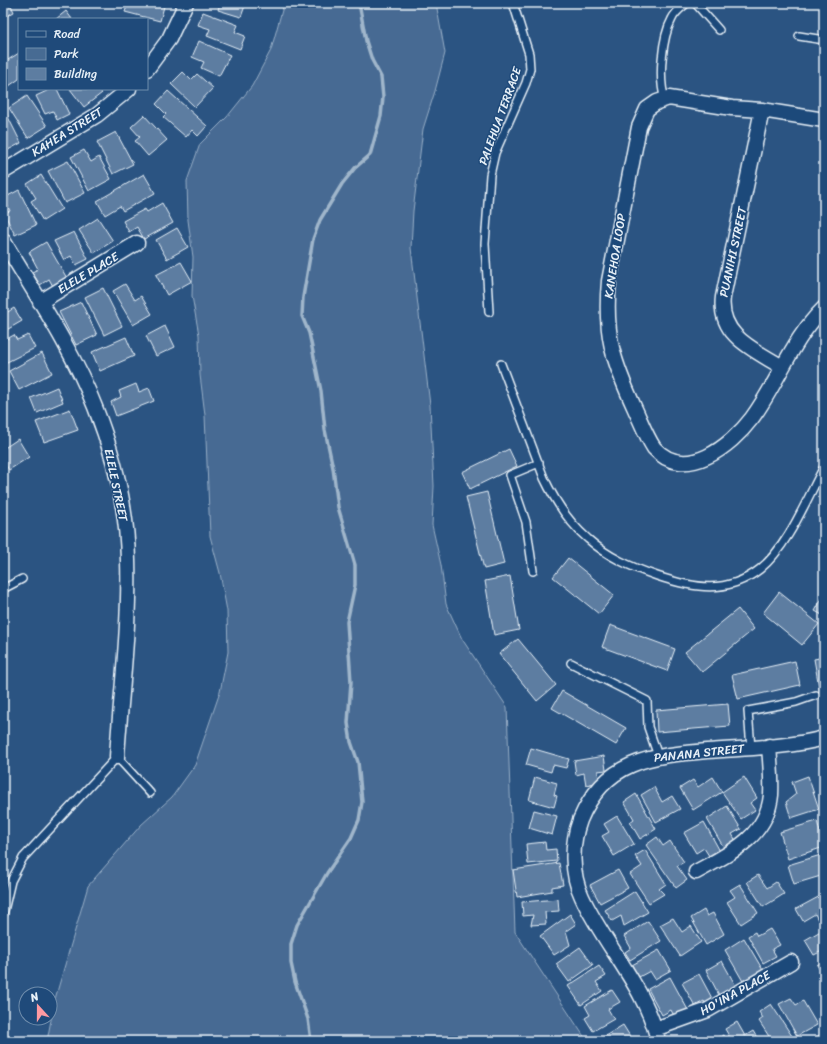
<svg xmlns="http://www.w3.org/2000/svg" width="827" height="1044" font-family="Sriracha,sans-serif">
  <style>
    .green { fill: #476b93; stroke: #98aec6 }
    .lines { fill: none; stroke-linecap: round; stroke-linejoin: round }
    .stream { stroke: #a0b6cb; stroke-width: 3.5 }
    .building { fill: #5d7da1; stroke: #e8f1f8 }
    .lane-casing { stroke: #e8f1f8; stroke-width: 10 }
    .street-casing { stroke: #e8f1f8; stroke-width: 17 }
    .lane { stroke: #1f4a7a; stroke-width: 7 }
    .street { stroke: #1f4a7a; stroke-width: 14 }
    .labels { text-anchor: middle; stroke-width: 3; stroke-linejoin: round; paint-order: stroke }
    .street-label { font-size: 12px; fill: #e8f1f8; stroke: #1f4a7a }
  </style>
  <rect width="100%" height="100%" fill="#2b5482"/>
  <filter id="ink" filterUnits="userSpaceOnUse"><feTurbulence type="fractalNoise" baseFrequency=".025" numOctaves="2"/><feDisplacementMap in="SourceGraphic" scale="8" xChannelSelector="R" yChannelSelector="G"/><feConvolveMatrix kernelMatrix="1 2 1 2 8 2 1 2 1" color-interpolation-filters="sRGB"/></filter>
  <g filter="url(#ink)">
    <!-- green -->
    <path class="green" d="M284,3h152l9,50 -10,38 -12,38 -10,82 -2,37 19,157 4,81 -2,39 9,40 5,39 16,35 45,68 8,225 72,109h-540l8,-42 33,-113 53,-61 31,-28 23,-32 25,-73 8,-40 -1,-41 -7,-38 -10,-37 -5,-121 -5,-40 -1,-40 -7,-39 1,-39 -5,-37 -1,-39 13,-37 27,-27 25,-31 19,-36z"/>
    <g class="lines">
      <!-- stream -->
      <path class="stream" d="M311,1041l-3,-22 -13,-37 -4,-19v-19l6,-19 30,-52 24,-35 8,-18 3,-18 -4,-40 -7,-20 -3,-19 3,-41 -4,-60 8,-37v-20l-17,-58 -5,-39 -8,-38 -4,-39 -12,-58 -7,-17 1,-19 10,-58 7,-19 22,-36 13,-16 15,-13 11,-39 2,-19 -2,-20 -9,-17 -6,-19 -7,-38"/>
    </g>
    <!-- building -->
    <path class="building" d="M3,3h7l4,9 -11,6z
      M128,3h37l-5,18 -35,-9z
      M220,3h26l-5,14 -23,-7z
      M66,11l6,8h-16z
      M203,12l35,13 -3,7 10,4 -5,13 -33,-13 3,-7 -12,-4z
      M199,41l31,14 -11,21 -18,-8 3,-6 -12,-5z
      M19,53v26l-10,7 -6,-10v-13z
      M183,72l8,8 6,-6 16,14 -18,19 -24,-23z
      M51,89h6l12,25 -12,6 -4,-9 -8,3 -9,-18z
      M70,89h28l4,4 -18,14z
      M168,91l39,35 -9,10 -6,-6 -6,7 -23,-20 3,-3 -10,-10z
      M27,96l20,30 -19,12 -19,-30z
      M4,109l17,34 -13,7 -5,-9z
      M144,115l23,25 -19,16 -13,-15 5,-4 -9,-10z
      M116,132l17,32 -20,10 -16,-32z
      M84,150l7,12 8,-5 12,22 -22,12 -18,-34z
      M68,161l17,32 -20,10 -17,-32z
      M144,174l11,19 -32,18 -3,-5 -15,9 -8,-14z
      M41,175l21,34 -19,12 -12,-20 5,-3 -9,-14z
      M19,190l17,35 -21,10 -11,-22 6,-2 -6,-13z
      M162,203l11,20 -29,16 -7,-12 -8,5 -6,-11 22,-12 2,3z
      M98,218l15,23 -19,12 -15,-23z
      M177,228l11,19 -21,12 -11,-19z
      M74,232l14,27 -12,6 -5,-9 -7,4 -10,-19z
      M46,242l22,38 -14,8 -5,-9 -9,6 -8,-13 6,-3 -9,-17z
      M181,262l11,19 -25,14 -11,-20z
      M125,284l10,16 6,-4 11,18 -19,11 -20,-34z
      M103,288l19,38 -18,9 -19,-38z
      M81,302l16,33 -21,10 -17,-33z
      M14,308l8,13 -19,11v-17z
      M165,326l10,21 -19,9 -10,-20z
      M14,335l3,5 11,-5 7,13 -32,16v-23z
      M126,337l8,19 -34,15 -8,-19z
      M42,353l10,20 -33,17 -10,-19z
      M136,384l3,8 10,-4 5,13 -38,15 -5,-14 10,-5 -2,-6z
      M57,387l6,15 -26,11 -6,-15z
      M70,409l8,21 -34,12 -8,-20z
      M18,439l11,18 -20,13 -6,-9v-12z
      M509,449l8,17 -47,23 -8,-17z
      M487,492l17,72 -20,5 -18,-72z
      M568,558l46,37 -15,19 -46,-37z
      M510,576l9,54 -25,5 -9,-54z
      M779,592l40,32 -17,21 -39,-32z
      M824,595v21l-9,-5z
      M738,609l16,20 -52,43 -17,-20z
      M610,625l65,24 -8,22 -65,-24z
      M518,639l38,46 -19,16 -38,-47z
      M824,657v58l-10,-56z
      M795,661l5,24 -62,14 -6,-24z
      M562,691l64,37 -10,17 -64,-37z
      M728,704l2,22 -73,6 -1,-22z
      M531,748l38,11 -3,9 -13,-3 -2,7 -25,-7z
      M604,756l2,14 -8,1 1,11 -13,3 -2,-12 -8,2 -2,-14z
      M808,776l11,33 -28,9 -5,-16 10,-8 -4,-12z
      M535,777l22,6 -3,12 3,1 -3,11 -25,-7z
      M713,777l9,15 -29,18 -13,-22 13,-8 5,7z
      M744,777l13,21 -7,5 5,7 -14,9 -19,-27z
      M654,787l8,15 10,-6 8,13 -24,13 -15,-27z
      M636,794l20,35 -16,10 -10,-17 4,-3 -10,-17z
      M727,806l14,23 -9,5 4,7 -12,7 -17,-29z
      M534,810l23,6 -5,19 -23,-7z
      M617,816l17,28 -20,12 -12,-20 7,-4 -5,-8z
      M817,821l7,26 -36,12 -8,-27z
      M704,822l17,31 -10,6 -7,-11 -8,5 -12,-20z
      M657,837l6,9 7,-5 14,21 -7,4 10,14 -11,8 -30,-43z
      M545,842l1,8 10,-1 1,12 -29,3 -2,-20z
      M645,850l21,34 -7,5 5,5 -15,9 -19,-29 12,-8 -7,-10z
      M824,854v21l-30,9 -6,-19z
      M559,863l4,22 -11,2v4l-35,6 -4,-27z
      M618,870l10,18 -28,15 -10,-18z
      M758,875l9,13 9,-6 8,12 -21,13 -16,-25z
      M740,884l18,29 -17,11 -14,-22 8,-5 -5,-7z
      M635,891l13,21 -24,14 -3,-10 -9,5 -7,-11z
      M824,894v23l-6,3 -3,-6 -12,7 -7,-12z
      M558,899l1,12 -14,1 1,12 -15,1 2,-10 -10,1 -1,-14z
      M704,910l3,6 6,-3 11,21 -18,11 -15,-27z
      M570,914l6,10 -10,7 4,14 -16,10 -14,-19z
      M673,918l9,14 9,-6 10,16 -21,14 -20,-31z
      M648,921l13,20 -31,19 -5,-8 6,-4 -7,-12z
      M770,929l10,16 -8,4 4,7 -13,7 -15,-27 7,-4 2,4z
      M824,929v21l-10,5 -9,-15z
      M744,938l20,34 -20,11 -19,-33z
      M580,947l13,18 -24,17 -13,-18z
      M659,950l12,20 -16,9 -5,-8 -11,6 -7,-12z
      M722,961l15,27 -17,9 -14,-27z
      M824,961v16l-7,-12z
      M599,966l7,10 -10,6 6,9 -21,14 -13,-19z
      M699,974l15,28 -7,4 -3,-5 -9,5 -13,-23z
      M670,977l18,33 -13,8 -4,-8 -9,5 -14,-26z
      M612,990l8,12 -12,7 6,10 -21,12 -8,-13 5,-3 -5,-9z
      M791,998l5,7 7,-4 14,24 -20,11 -18,-32z
      M771,1004l21,32 -8,5h-12l-13,-20 4,-3 -4,-6z
      M737,1022l8,14 8,-5 6,10h-27l-7,-12z
      M623,1025l10,16h-36z
      M824,1033v8h-14z
      M723,1035l4,6h-14z"/>
    <g class="lines">
      <!-- lane casing -->
      <g class="lane-casing">
        <path id="lane" d="M695,3l24,27
          M799,36l25,4
          M665,99c-7,-20 -3,-62 7,-80 3,-7 9,-11 15,-16
          M489,312l-4,-68 5,-69 5,-22 31,-70 4,-14 -1,-15 -16,-51
          M501,364l43,114c11,23 24,44 44,61 20,18 43,28 69,37 36,12 70,19 103,-7 28,-22 47,-71 64,-102
          M533,571l-7,-49 -16,-47 29,-12
          M3,589l19,-10
          M571,663l76,38 1,26 10,29
          M751,748l-3,-37 48,-9 20,-7
          M3,915l8,-34 12,-23 94,-101 33,36"/>
      </g>
      <!-- street casing -->
      <g class="street-casing">
        <path id="street" d="M147,69l22,-30 17,-36
          M762,110l-39,187c-5,39 32,53 59,70
          M824,120l-62,-10 -30,-2 -63,-10 -12,4 -10,7 -8,18 -30,154c-5,54 4,80 26,128 6,13 11,27 19,39 31,35 77,-2 98,-30 26,-35 40,-79 72,-110
          M3,172l94,-57 32,-26
          M3,240c32,54 69,108 92,167 19,48 32,101 33,153 2,66 -7,132 -11,197
          M40,302l97,-59
          M696,872c33,-18 71,-35 75,-77 1,-17 -1,-33 -2,-49
          M655,1029l53,-19 83,-48
          M658,1041c-11,-52 -54,-96 -76,-144 -11,-23 -11,-53 -2,-77 25,-60 70,-64 127,-69 38,-3 80,-3 117,-13"/>
      </g>
      <!-- lane -->
      <use href="#lane" class="lane"/>
      <!-- street -->
      <use href="#street" class="street"/>
    </g>
  </g>
  <g class="labels">
    <!-- street labels -->
    <g class="street-label">
      <text transform="translate(500 116) rotate(-70)" y="4">PALEHUA TERRACE</text>
      <text transform="translate(67 132) rotate(-32)" y="4">KAHEA STREET</text>
      <text transform="translate(733 252) rotate(-78)" y="4">PUANIHI STREET</text>
      <text transform="translate(615 256) rotate(-81)" y="4">KANEHOA LOOP</text>
      <text transform="translate(88 273) rotate(-31)" y="4">ELELE PLACE</text>
      <text transform="translate(116 485) rotate(78)" y="4">ELELE STREET</text>
      <text transform="translate(699 753) rotate(-6)" y="4">PANANA STREET</text>
      <text transform="translate(735 993) rotate(-29)" y="4">HO'INA PLACE</text>
    </g>
  </g>
  <!-- margin -->
  <rect width="827" height="1044" fill="none" stroke="#1f4a7a" stroke-width="16"/>
  <rect x="8" y="8" width="811" height="1028" fill="none" stroke="#e8f1f8" stroke-width="1.5" filter="url(#ink)"/>
  <!-- legend -->
  <rect x="18" y="18" width="130" height="72" fill="#1f4a7a" stroke="#6f8dac"/>
  <rect x="26" y="31" width="20" height="6" fill="#1f4a7a" stroke="#6f8dac"/>
  <text x="54" y="38" font-size="12" fill="#e8f1f8">Road</text>
  <rect x="26" y="48" width="20" height="12" fill="#476b93" stroke="#6f8dac"/>
  <text x="54" y="58" font-size="12" fill="#e8f1f8">Park</text>
  <rect x="26" y="68" width="20" height="12" fill="#5d7da1" stroke="#6f8dac"/>
  <text x="54" y="78" font-size="12" fill="#e8f1f8">Building</text>
  <!-- north arrow -->
  <g transform="translate(38 1006) rotate(339)"><circle r="19" fill="#1f4a7a" stroke="#6f8dac"/>
  <path d="M0-3L7 15L0 10L-7 15Z" fill="#ff9aa2"/>
  <text y="-6" font-size="11" font-weight="bold" text-anchor="middle" fill="#e8f1f8">N</text>
  </g>
</svg>
